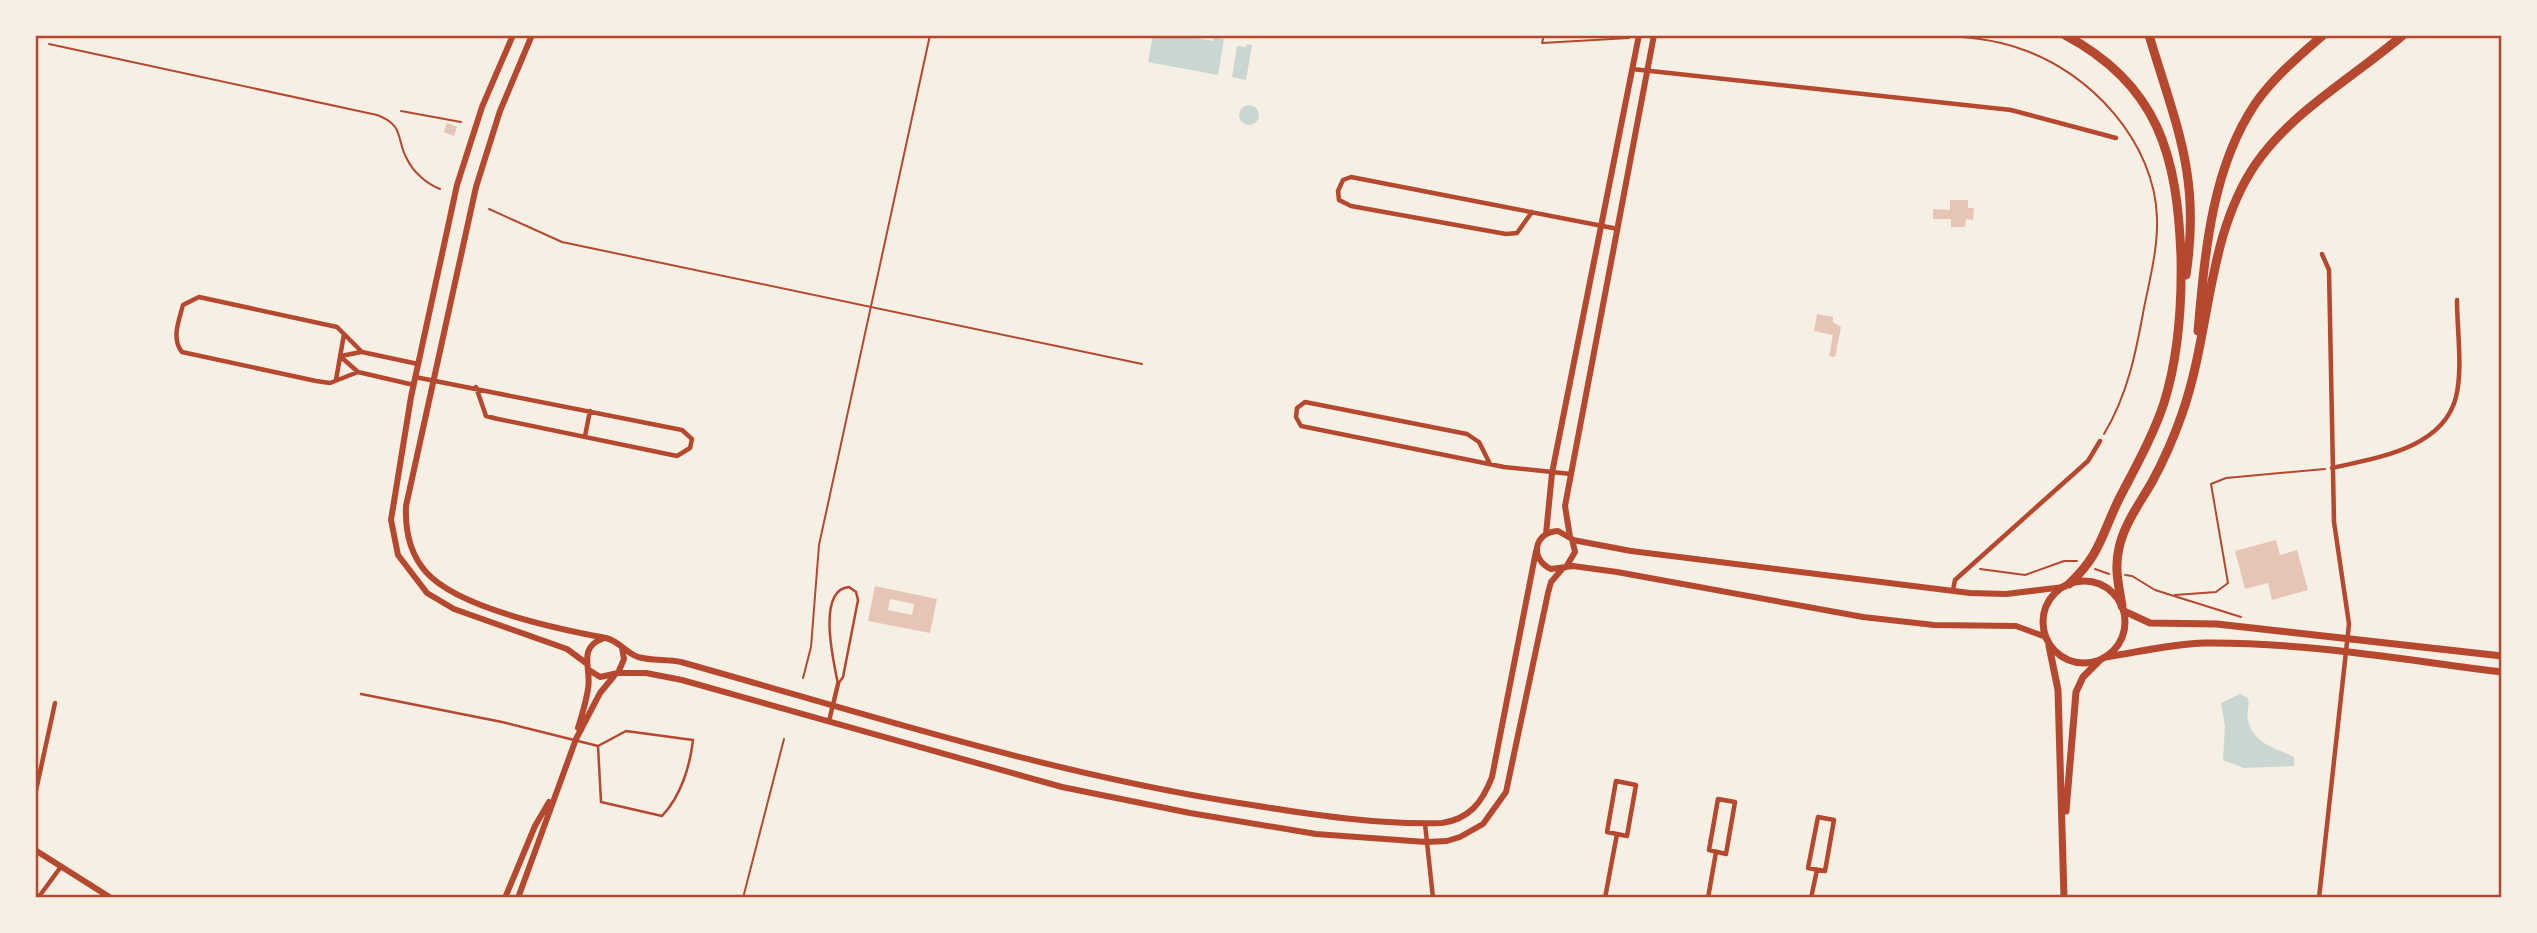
<svg xmlns="http://www.w3.org/2000/svg" width="2537" height="933" font-family="Montserrat,sans-serif">
  <style>
    .water { fill: #c9d6d2 }
    .building { fill: #e6c5b7; fill-rule: evenodd }
    .lines { fill: none; stroke-linecap: round; stroke-linejoin: round }
    .path { stroke: #b5482f; stroke-width: 2 }
    .service { stroke: #b5482f; stroke-width: 2.5 }
    .minor { stroke: #b5482f; stroke-width: 4.5 }
    .tertiary { stroke: #b5482f; stroke-width: 6 }
    .secondary { stroke: #b5482f; stroke-width: 7 }
    .motorway { stroke: #b5482f; stroke-width: 9 }
    .neatline { fill: none; stroke: #b5482f; stroke-width: 2.5 }
  </style>
  <rect width="100%" height="100%" fill="#f6efe4"/>
  <!-- water -->
  <path class="water" d="M1153,35h29l31,6 1,-4 10,2 -6,36 -70,-13z
    M1247,44l5,1 -6,35 -14,-3 5,-31 9,1z
    M1239 115a10 10 0 1 1 20 0a10 10 0 1 1-20 0Z
    M2240,694l8,4c2,8 -2,14 0,22 5,24 28,28 46,37v9l-50,2 -21,-8 2,-34 -4,-23z"/>
  <!-- building -->
  <path class="building" d="M447,123l10,4 -3,9 -10,-4z
    M1950,200h18v8h6l-1,12 -7,-1 -1,8h-14v-8h-18v-10l17,1z
    M1817,314l16,3v5l8,5 -6,30 -6,-1 4,-21 -19,-4z
    M2276,540l4,15 17,-5 11,40 -36,10 -4,-17 -23,6 -10,-38z
    M875,586l62,13 -7,34 -62,-12zM890,599l24,5 -2,11 -24,-5z"/>
  <g class="lines">
    <!-- path -->
    <path class="path" d="M1544,35l-2,8 87,-5
      M1937,35c28,2 57,4 84,14 69,23 134,93 136,169 1,30 -7,60 -13,90 -8,44 -16,86 -40,126
      M49,44l328,71c28,10 19,25 30,44 6,13 20,25 33,30
      M401,111l60,11
      M489,209l73,33 580,122
      M1980,569l45,6 39,-14h13
      M2095,569l14,5
      M2125,575l7,1 23,14 86,27
      M2175,595l41,-3 12,-9 -17,-99 15,-6 99,-9
      M803,678l8,-31 8,-102 111,-510
      M743,898l41,-159"/>
    <!-- service -->
    <path class="service" d="M849,587l7,5 2,8 -15,77 -5,7c-4,-21 -22,-94 11,-97z
      M361,694l141,28 96,24 28,-15 67,9c-3,26 -12,56 -31,76l-61,-14 -3,-56"/>
    <!-- minor -->
    <path class="minor" d="M1632,69l379,41 105,28
      M1532,212l-15,21 -11,1 -155,-28 -12,-6 -1,-9 5,-11 8,-3c89,17 178,35 267,52
      M341,356l20,-4
      M341,357l17,15
      M415,377l267,53 10,9 -2,9 -13,8 -179,-37 -12,-3 -10,-29
      M336,380l8,-46
      M414,385l-56,-13 -28,11 -14,-2 -134,-29c-11,-13 -3,-32 1,-47l16,-8 138,30 25,25 56,12
      M585,436l5,-25
      M1490,464l-11,-22 -12,-8 -162,-32 -8,6 -1,9 5,9 203,41 67,7
      M2332,468c43,-10 111,-19 124,-71 7,-29 1,-66 1,-97
      M1953,590l2,-10 133,-119 12,-20
      M829,721l9,-37
      M1616,781l20,4 -9,51 -20,-4z
      M35,795l20,-92
      M1718,799l17,3 -9,52 -17,-4z
      M1818,817l16,3 -9,51 -17,-3z
      M1425,824l8,74
      M38,898l22,-30
      M1605,898l12,-64
      M1708,898l8,-46
      M1811,898l6,-28
      M2319,898l30,-274 -15,-102 -5,-252 -7,-16"/>
    <!-- tertiary -->
    <path class="tertiary" d="M513,35l-31,72 -25,78 -46,212 -20,123 7,35 29,38 27,16 113,40 19,14
      M532,35l-32,76 -24,76 -70,319c-1,24 3,47 20,66 32,36 132,57 180,66 13,3 20,15 32,19 14,4 29,2 43,5 189,53 376,114 571,143 62,10 127,20 190,18 27,-4 40,-20 50,-46l44,-226
      M1546,534l6,-61 87,-438
      M1570,537l-5,-31 89,-471
      M1573,540l58,11 339,42 36,1 58,-7
      M1566,567l9,-15 -3,-13 -14,-8c-24,1 -29,28 -7,38l22,-3 44,6 246,45 71,8 82,1 30,11
      M589,670l11,7 18,-4 6,-14 -2,-11
      M618,673h28l36,7 380,107 128,26 126,21 110,8 21,-1 13,-4 23,-13 23,-32 42,-199 3,-11 12,-14
      M578,728c4,-13 8,-26 10,-39 4,-19 -11,-41 14,-50
      M35,850l76,48
      M505,898l30,-72 14,-24
      M518,898l58,-159 24,-46 14,-17"/>
    <!-- secondary -->
    <path class="secondary" d="M2043 622a41 41 0 1 1 82 0a41 41 0 1 1-82 0Z
      M2124,611l26,12 67,1 285,32
      M2049,646l9,44 6,208
      M2106,657c33,-5 65,-13 99,-14 99,-1 199,17 297,29
      M2066,811l10,-119 7,-15 16,-16"/>
    <!-- motorway -->
    <path class="motorway" d="M2065,35c94,50 112,121 116,221 1,49 -2,99 -17,147 -11,33 -29,65 -45,96 -18,37 -19,56 -50,85
      M2149,35c27,91 52,141 37,240
      M2198,331c7,-77 13,-161 57,-227 18,-26 44,-48 68,-69
      M2122,606c-3,-19 -8,-38 -3,-58 5,-24 21,-45 33,-66 12,-22 22,-45 30,-68 29,-82 24,-176 73,-249 37,-54 99,-88 148,-130"/>
  </g>
  <!-- border -->
  <rect width="2537" height="933" fill="none" stroke="#f6efe4" stroke-width="74"/>
  <rect x="37" y="37" width="2463" height="859" class="neatline"/>
</svg>
